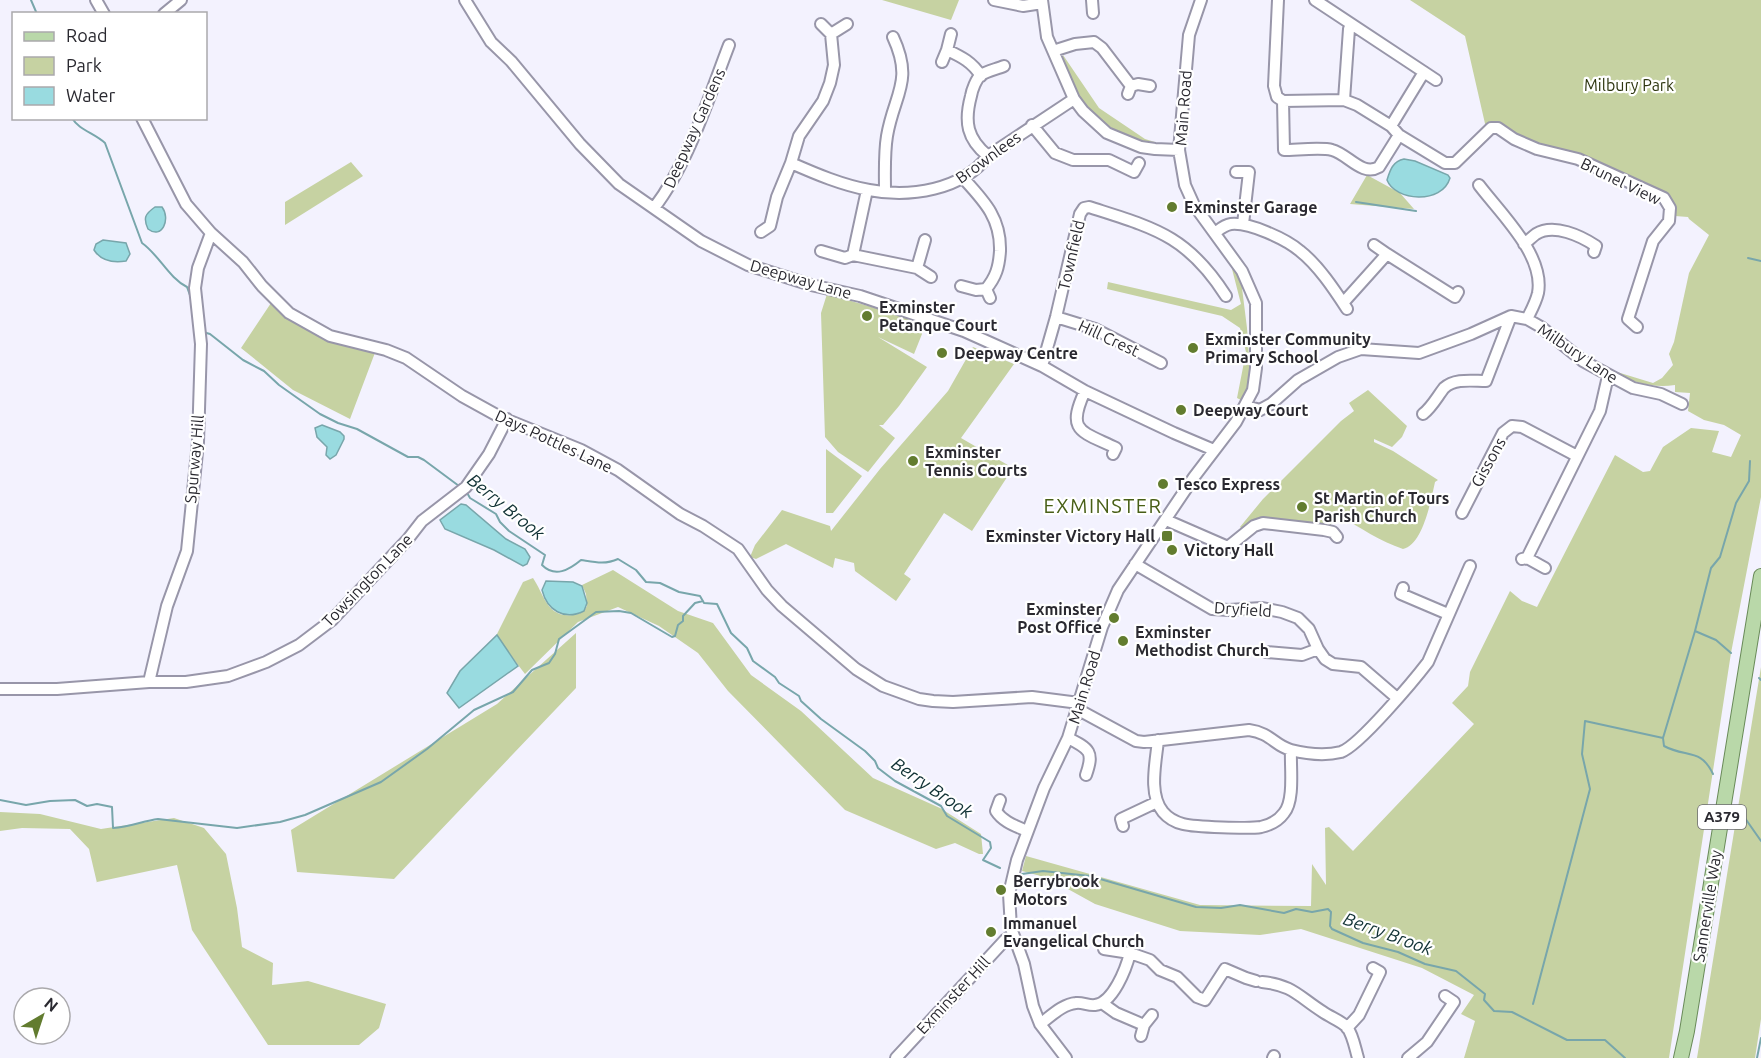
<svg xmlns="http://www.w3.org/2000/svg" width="1761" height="1058" font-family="Ubuntu,sans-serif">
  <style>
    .green { fill: #c6d2a2 }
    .water { fill: #99dbe0; stroke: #78a6ab; stroke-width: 1.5 }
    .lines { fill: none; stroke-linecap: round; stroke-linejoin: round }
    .stream { stroke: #78a6ab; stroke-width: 2 }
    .minor-casing { stroke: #9896a9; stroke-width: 14 }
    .major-casing { stroke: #698a59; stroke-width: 16 }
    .minor { stroke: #fff; stroke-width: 10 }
    .major { stroke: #b9d8a9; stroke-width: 14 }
    .poi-dot { fill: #627c2f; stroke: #fff; stroke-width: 2 }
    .labels { text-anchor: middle; stroke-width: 4.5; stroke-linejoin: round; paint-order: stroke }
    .shield { fill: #fff; stroke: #6a696e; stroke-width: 1.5 }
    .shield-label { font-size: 15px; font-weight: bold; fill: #2a2930 }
    .park-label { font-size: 16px; fill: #2d350f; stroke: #fff }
    .street-label { font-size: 16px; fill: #2a2930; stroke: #fff }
    .poi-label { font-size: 16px; font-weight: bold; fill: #2a2930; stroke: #fff; text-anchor: start }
    .water-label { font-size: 18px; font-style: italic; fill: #113235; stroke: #fff }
    .quarter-label { font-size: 20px; letter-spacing: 1.5px; fill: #485f17; stroke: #fff }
  </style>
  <rect width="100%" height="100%" fill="#f3f2fe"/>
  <!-- green -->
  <path class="green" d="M882,0h77l-8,20z
    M1410,0h351v497l-30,156 -62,405h-205l11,-37 -14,-7 13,-19 -52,-27 -121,-39 -41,6 -80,-4 -85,-27 -47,-26 -26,-7 4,-15 174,49 111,1 1,-42 14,21 -1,-57 4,-1 24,24 121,-127 -22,-21 16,-17 2,-14 40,-81 12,10 15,6 78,-152 28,17 7,-1 13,-24 28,-19 28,3 -7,21 19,5 10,-22 -17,-10 -20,-5 -16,-9 2,-18 -15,-1v-7c-22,3 -38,-2 -59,-10l1,-3 36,11 9,-5 11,-13 -4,-11 5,-12 15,-69 20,-38 -20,-16 -1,-2 -13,-1 -9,-21 -180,-67 -21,-92z
    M1063,55l36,53 46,31 10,3c-52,-1 -74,-39 -95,-80z
    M351,162l12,14 -78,49v-23z
    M1367,175l33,18 14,16 -64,-5z
    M1232,269l8,3 7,56 4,58 -8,15 -6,-3 9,-46 -6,-24 -18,-12 -115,-27 1,-7 123,28 10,-6z
    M827,294l93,27 2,13 -8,20 -36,-17 49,30 -28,39 -16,19h-4l16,13 -27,34 -30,-20 -13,-15 -4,-124z
    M271,303l27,19 78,28 -26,69 -57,-29 -52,-42z
    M973,347l41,17 -53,74 52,30 -41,63 -28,-18 -40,61 7,5 -15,22 -41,-30 -1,-8 -19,-5 -2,10 -47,-24 -30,15 -6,-2 5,-12 27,-35 48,16 1,5 49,-62 68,-78z
    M1368,390l39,36 -5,11 -10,10 -18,-8v3l19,9 45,29 -3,2c-4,18 -12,63 -32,67 -23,-8 -43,-21 -64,-34l-11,13 -38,-3 -12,-6 -34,12 -4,-4 23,-28 78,-78 13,-10 -5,-8z
    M826,449l36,27 -29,37h-7z
    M613,570l65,41 35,12 38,52 50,36 72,67 67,30 41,26 2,20h-4l-24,-11 -19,6 -91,-39 -117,-119 -30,-38 -39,-27 -41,-19 -40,15 -53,52 -29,-38 27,-54 10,-4c11,16 14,40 39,37 8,-1 11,-2 15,-9l-1,-12 -4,-9z
    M576,633v55l-182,191 -97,-7 -6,-42 206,-126z
    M1761,667v352l-6,39h-58z
    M0,812l40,2 61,15 73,-11 30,10 22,26 11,54 5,39 31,16 -1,22 36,-4 78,23 -7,24 -20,17h-91l-76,-115 -15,-65 -80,17v1l-8,-34 -19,-20 -48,-1 -22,3z"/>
  <!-- water -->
  <path class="water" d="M1404,159l11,2 33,14 2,3c-8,27 -55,23 -63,2 3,-10 6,-19 17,-21z
    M155,207h7c9,12 0,33 -14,22 -5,-11 -3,-15 7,-22z
    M103,240l23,3 4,11 -4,7c-13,2 -25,0 -32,-11l2,-6z
    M322,425l18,7 4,4v3l-8,16 -6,4 -4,-4 1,-8 -10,-10 -2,-9z
    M461,504l5,1 40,34 19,10 5,8 -3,7 -4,2 -29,-16 -49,-21 -5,-9z
    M546,581l27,1 9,4 5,17 -3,8c-20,10 -37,-1 -42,-21z
    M497,635l21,31 -59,42 -12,-15 13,-22z"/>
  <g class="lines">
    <!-- stream -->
    <path class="stream" d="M31,0l6,14
      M72,118c7,12 22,15 33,25l37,100c17,12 27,35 45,44l4,11
      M1356,202l60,9
      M1748,258l13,3
      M203,332l7,2 33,26 21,11 15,14 41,29 18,9 19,6 51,28h10l6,3 35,26
      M466,491l4,7 26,16 4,8 9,9 36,24 -3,10c13,13 27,5 39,-5 13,2 24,5 37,-1l18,11 10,12 14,1 19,9 21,4 4,7 13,1 14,29 16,15 6,13 22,16 4,6 20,13 2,5 20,18 44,32 10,10 3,7 17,13 46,25 6,10 43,26 1,6 -8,12 17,8
      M1695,631l21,9 15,13
      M1759,678l2,2
      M1713,774c-12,-26 -27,-16 -49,-28l-1,-8 32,-107 16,-63 9,-11 16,-54 13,-22 1,-20
      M0,800l26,5 24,-4 25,-1 12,6 10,-2 15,3 1,21c17,-1 30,-7 45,-9l79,9 43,-6 25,-7 76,-33 46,-33 47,-39 39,-18 19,-22 17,-7 6,-9 4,-15 37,-27 23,-1 12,2 41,24 3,-1 3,-11 5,-4v-5l12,-13 8,-2
      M1740,811l21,30
      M1022,874l21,-3 47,5 106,31 25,1 19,-3 44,8 12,-4 16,3 16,-3 3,3 -1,14 2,3 31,14 35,9 27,12 31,7 29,23 -1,6 10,11 18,1 55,28h38l20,18
      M1533,1004l57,-215 -8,-35 3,-33 78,17
      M1757,1058l4,-20"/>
    <!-- minor casing -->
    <g class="minor-casing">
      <path id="minor" d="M96,0l8,14
        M465,0l26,42 20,19 69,83 39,40 82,57 47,24 63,20 49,11 104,35 78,35 43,25 89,42 40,17
        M994,0l29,6 19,-3
        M1042,0l5,37 27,62 9,12 24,22 34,14 14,2 24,1
        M1092,0l1,13
        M1278,0l-4,86 3,11 6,4 1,49c12,0 38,-3 48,0 16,4 30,27 47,17l20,-32
        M1315,0l121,80
        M164,14l17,-14
        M821,24l10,10
        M947,50l4,-16
        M1053,51l22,-7 19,-2 8,6 29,38 -3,8
        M942,62l5,-12c15,7 25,12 34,26
        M1131,86l7,-2 12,2
        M1344,100l5,-71 2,-5
        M1283,101l61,-1 13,5 34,21 8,9 46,28h10l36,-35h7l16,11 23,10 41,10 86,39 6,10 -1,13 -16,20 -25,78 9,8
        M142,118l44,86 25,29 32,29 19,24 27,27 41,23 56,14 20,8 56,38 38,21 81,33 37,20 62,44 23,12 35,23 29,41 15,16 74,63 27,17 36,13 14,2 20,1 79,-5 47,6
        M1032,125l23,28 18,7h36l25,12 5,-9
        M1391,126l33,-54
        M988,156c-21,-17 -24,-34 -17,-60 1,-6 5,-17 10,-21 6,-4 16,-6 23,-9
        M791,163l8,-27 24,-35 7,-18 4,-18 -3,-31 16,-10
        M1236,172h13l-6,52
        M963,178c21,23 38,40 37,73 -1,16 -4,26 -14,38l4,9
        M1479,185c21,28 66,70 59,108 -2,9 -7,18 -11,26
        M867,190l-14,65 64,13 14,9
        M885,192c0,-19 -1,-38 2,-56 7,-42 27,-54 6,-99
        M654,208c34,-44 55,-111 75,-163
        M761,232l9,-6 7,-29 14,-34c25,11 51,22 78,27 41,8 93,0 119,-34l86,-57
        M1215,233c5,-4 9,-8 16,-9 18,-2 55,15 69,27 18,14 34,38 47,58
        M1524,244c4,-3 8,-7 12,-10 18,-11 45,2 60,12l-2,6
        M1374,245l13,9
        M821,251l24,7 8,-3
        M917,268l8,-28
        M961,286l15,4 10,-1
        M1343,303l44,-49 68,43 3,-5
        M1056,317l39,12 66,34
        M1042,366l14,-49 24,-103 4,-6 5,-1c65,21 98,28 137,89
        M1085,391c-19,41 -4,40 31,57l-3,6
        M1246,406l14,4 11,-6 27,-24 40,-23 23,-8 58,4 52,-19 40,-18 16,3 14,8 42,34 50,27 28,6 21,10
        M1423,414c9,-7 14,-17 21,-26 11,-10 28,-7 42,-7l25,-65
        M1462,513l41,-80 9,-7 10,1 55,29
        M1166,520l62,27 26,-21 9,-3 61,7 9,2 4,5
        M1527,558l18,10
        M1522,559l5,-1 73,-147 8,-35
        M1135,564l77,45 17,1 33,-2 20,4 16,6 11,11 9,20 7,10 8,5 28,3 36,31
        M1403,588l-2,6 47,20
        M1266,652l36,3 16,-6
        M149,682l18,-76 20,-55 11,-109 3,-98 -6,-56 3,-20 13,-35
        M0,689h57l92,-7h37l42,-6 38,-14 33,-17 33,-25 76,-81 14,-18 44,-34 23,-33 18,-35
        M1077,709l59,32 8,1 105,-12c22,3 26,16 42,20 16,4 34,6 50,2 18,-6 74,-73 87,-90l42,-96
        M1068,738c22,11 26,14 18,37
        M1158,740c-2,22 -10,54 5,72 5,6 12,10 20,12 11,3 67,5 78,3 9,-2 18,-7 23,-14 11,-13 6,-47 7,-63
        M1000,800l-4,11c7,11 20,15 31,20
        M1123,826l-2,-7 36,-17
        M1104,949l26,4
        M1262,982c31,3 37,15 61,30 7,5 18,9 24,15 6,8 8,21 11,31
        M1102,1003l14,10 28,12 -3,11
        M1040,1024c11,-8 23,-20 36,-21 6,-1 13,3 19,2 18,-2 31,-36 35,-52l20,7 10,10 17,7 20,20 8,3 20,-31 21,9 10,3
        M1144,1025l8,-10
        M1347,1028l12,-13 21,-43 -7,-4
        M896,1058l109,-118 8,-5
        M1066,1058l-26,-34 -7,-18 -9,-42 -13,-36 -2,-34 8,-34 27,-72 24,-50 34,-111 16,-37 76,-113 42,-55 17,-32 3,-22v-65l-14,-32 -48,-66 -9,-20 -6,-35 10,-115 12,-35
        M1273,1058l1,-2
        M1408,1058l19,-16 27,-40 -9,-6"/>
    </g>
    <!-- major casing -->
    <g class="major-casing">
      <path id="major" d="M1681,1058l6,-27 74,-455"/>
    </g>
    <!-- minor -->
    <use href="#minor" class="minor"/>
    <!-- major -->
    <use href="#major" class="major"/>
  </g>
  <!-- markers -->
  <g class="poi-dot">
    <circle cx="1172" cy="207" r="6"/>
    <circle cx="867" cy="316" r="6"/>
    <circle cx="1193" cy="348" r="6"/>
    <circle cx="942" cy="353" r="6"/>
    <circle cx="1181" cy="410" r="6"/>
    <circle cx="913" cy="461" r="6"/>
    <circle cx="1163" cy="484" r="6"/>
    <circle cx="1302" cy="507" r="6"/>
    <rect x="1161" y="530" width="12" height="12" rx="3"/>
    <circle cx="1172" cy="550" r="6"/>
    <circle cx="1114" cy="618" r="6"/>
    <circle cx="1123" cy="641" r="6"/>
    <circle cx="1001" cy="890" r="6"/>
    <circle cx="991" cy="932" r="6"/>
  </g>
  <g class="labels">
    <!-- shield labels -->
    <rect class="shield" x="1698" y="805" width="48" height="24" rx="4.5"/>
    <g class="shield-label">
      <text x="1722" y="822">A379</text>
    </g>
    <!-- park labels -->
    <g class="park-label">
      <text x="1629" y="91">Milbury Park</text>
    </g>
    <!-- street labels -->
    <g class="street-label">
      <text transform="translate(1183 108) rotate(-86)" y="6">Main Road</text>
      <text transform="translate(694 128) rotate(-66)" y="6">Deepway Gardens</text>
      <text transform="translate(988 157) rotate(-36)" y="6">Brownlees</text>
      <text transform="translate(1621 181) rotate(26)" y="6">Brunel View</text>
      <text transform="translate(1071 255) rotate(-77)" y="6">Townfield</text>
      <text transform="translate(801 279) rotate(16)" y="6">Deepway Lane</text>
      <text transform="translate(1109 338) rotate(25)" y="6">Hill Crest</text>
      <text transform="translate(1578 353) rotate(34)" y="6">Milbury Lane</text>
      <text transform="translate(554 441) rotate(25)" y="6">Days Pottles Lane</text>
      <text transform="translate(194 459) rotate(-85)" y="6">Spurway Hill</text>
      <text transform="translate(1488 462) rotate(-61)" y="6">Gissons</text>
      <text transform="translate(367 580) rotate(-46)" y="6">Towsington Lane</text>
      <text transform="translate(1243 609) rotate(4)" y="6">Dryfield</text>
      <text transform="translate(1084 687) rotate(-73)" y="6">Main Road</text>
      <text transform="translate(1707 906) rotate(-81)" y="6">Sannerville Way</text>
      <text transform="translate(953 995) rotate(-47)" y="6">Exminster Hill</text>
    </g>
    <!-- poi labels -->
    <g class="poi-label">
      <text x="1184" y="213">Exminster Garage</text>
      <text x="879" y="313">Exminster<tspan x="879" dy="18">Petanque Court</tspan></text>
      <text x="1205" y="345">Exminster Community<tspan x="1205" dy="18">Primary School</tspan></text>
      <text x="954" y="359">Deepway Centre</text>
      <text x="1193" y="416">Deepway Court</text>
      <text x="925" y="458">Exminster<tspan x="925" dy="18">Tennis Courts</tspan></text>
      <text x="1175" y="490">Tesco Express</text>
      <text x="1314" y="504">St Martin of Tours<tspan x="1314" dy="18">Parish Church</tspan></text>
      <text x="1155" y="542" text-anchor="end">Exminster Victory Hall</text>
      <text x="1184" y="556">Victory Hall</text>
      <text x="1102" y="615" text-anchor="end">Exminster<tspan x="1102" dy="18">Post Office</tspan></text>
      <text x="1135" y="638">Exminster<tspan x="1135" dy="18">Methodist Church</tspan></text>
      <text x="1013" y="887">Berrybrook<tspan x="1013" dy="18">Motors</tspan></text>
      <text x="1003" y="929">Immanuel<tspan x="1003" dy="18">Evangelical Church</tspan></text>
    </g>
    <!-- water labels -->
    <g class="water-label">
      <text transform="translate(506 507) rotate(39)" y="6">Berry Brook</text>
      <text transform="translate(932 788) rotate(34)" y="6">Berry Brook</text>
      <text transform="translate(1388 934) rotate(20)" y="6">Berry Brook</text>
    </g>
    <!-- quarter labels -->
    <g class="quarter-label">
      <text x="1103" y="513">EXMINSTER</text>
    </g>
  </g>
  <!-- legend -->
  <rect x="12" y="12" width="195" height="108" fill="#ffffff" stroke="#aaa9ac" stroke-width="1.5"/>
  <rect x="24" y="32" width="30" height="9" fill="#b9d8a9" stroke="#aaa9ac" stroke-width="1.5"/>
  <text x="66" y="42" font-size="18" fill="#2a2930">Road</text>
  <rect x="24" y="57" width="30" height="18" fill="#c6d2a2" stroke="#aaa9ac" stroke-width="1.5"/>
  <text x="66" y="72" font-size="18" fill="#2a2930">Park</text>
  <rect x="24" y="87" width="30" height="18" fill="#99dbe0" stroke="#aaa9ac" stroke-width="1.5"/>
  <text x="66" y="102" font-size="18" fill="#2a2930">Water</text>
  <!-- north arrow -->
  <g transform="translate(42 1016) rotate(39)"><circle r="28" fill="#ffffff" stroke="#aaa9ac" stroke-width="1.5"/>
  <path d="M0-4.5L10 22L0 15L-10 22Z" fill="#627c2f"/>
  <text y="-9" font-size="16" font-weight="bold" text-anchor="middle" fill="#2a2930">N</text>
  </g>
</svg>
